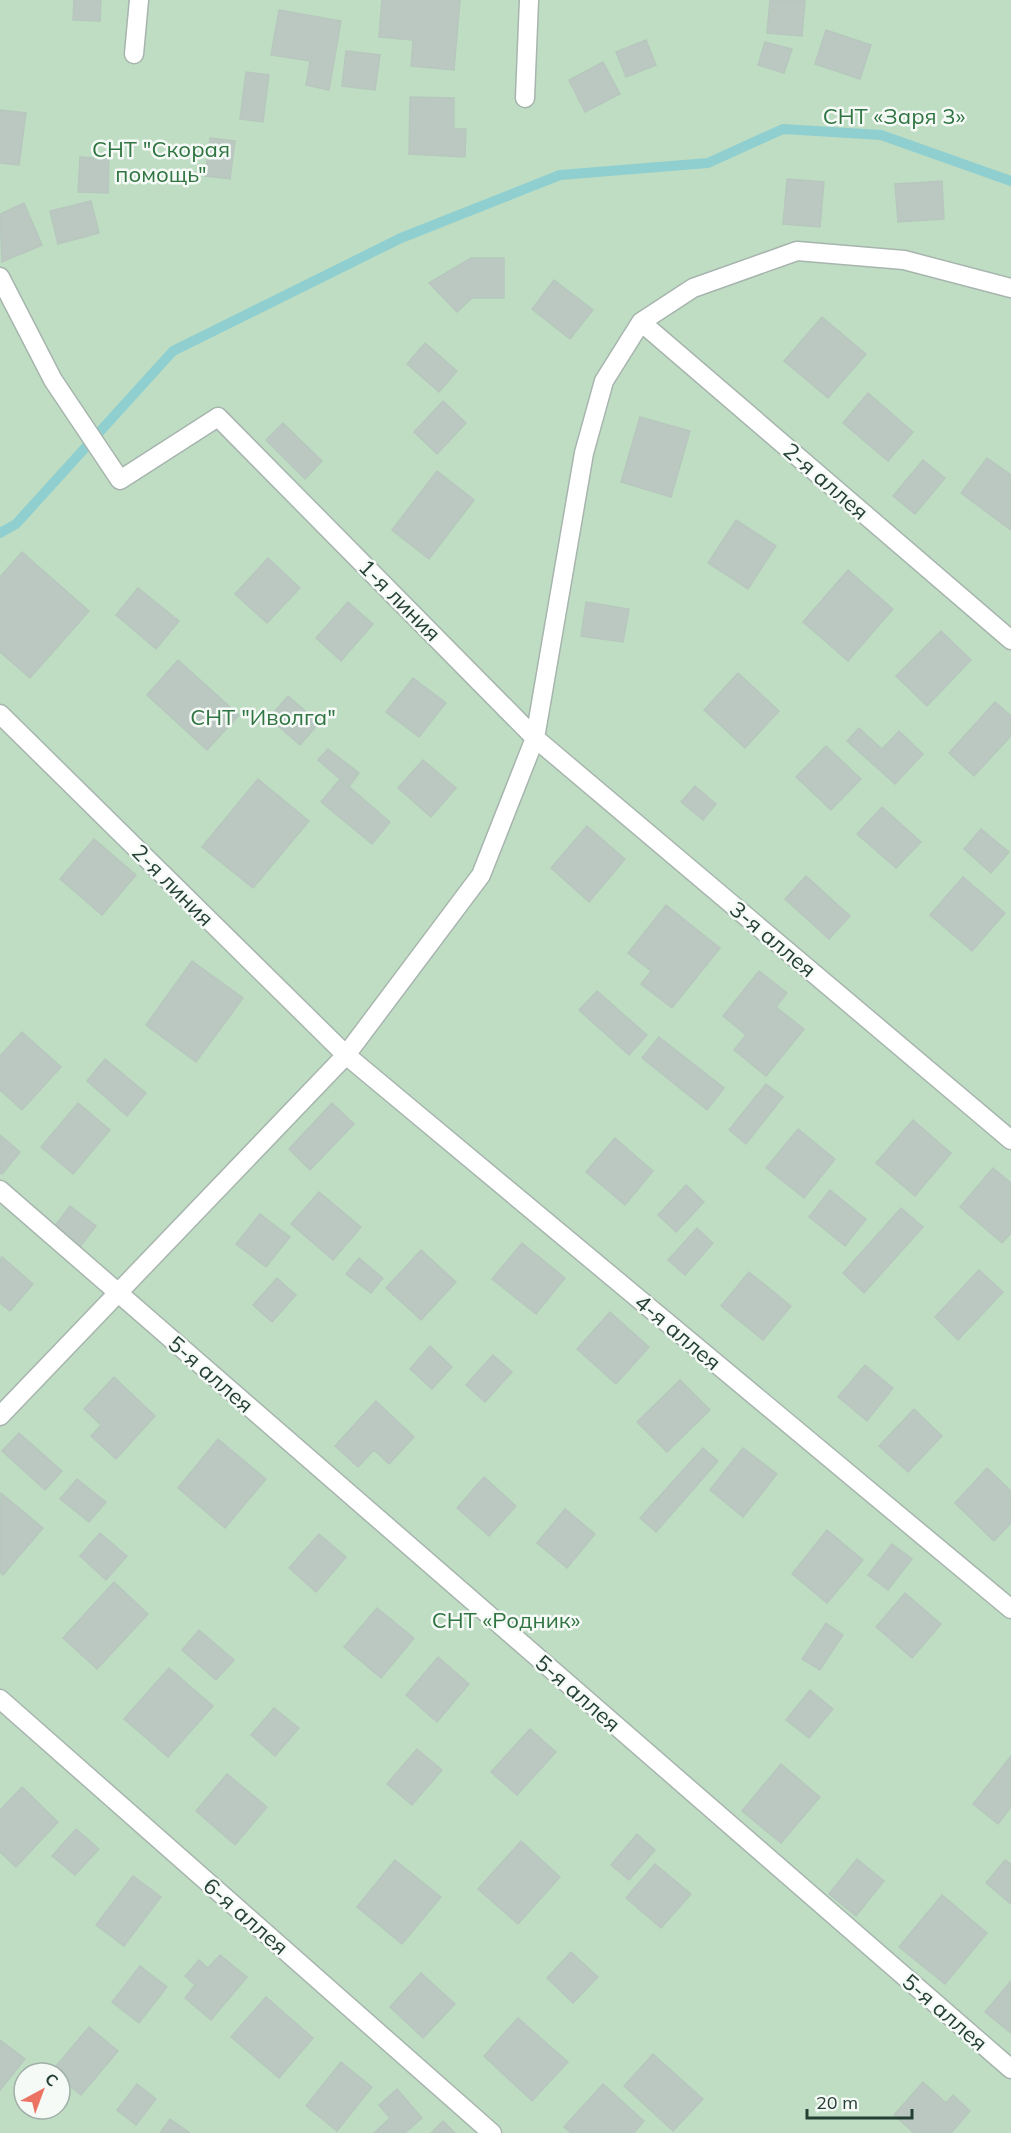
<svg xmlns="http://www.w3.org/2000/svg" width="1011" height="2133" font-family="Mulish,sans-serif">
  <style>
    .green { fill: #bfddc3; fill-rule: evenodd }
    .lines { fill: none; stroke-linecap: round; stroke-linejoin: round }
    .stream { stroke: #90cfd0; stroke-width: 10 }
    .building { fill: #bac8c1; stroke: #b7c7be; stroke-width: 1.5 }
    .minor-casing { stroke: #a7b5ae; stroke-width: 21 }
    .minor { stroke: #fff; stroke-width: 18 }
    .labels { text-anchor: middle; stroke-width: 5; stroke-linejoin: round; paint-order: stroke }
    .park-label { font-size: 22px; fill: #307441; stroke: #f5faf7 }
    .street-label { font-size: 22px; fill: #243f34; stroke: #f5faf7 }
  </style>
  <rect width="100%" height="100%" fill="#e5ede8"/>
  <!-- green -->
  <path class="green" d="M0,0h1011v2133h-1011zM24,2073h36v36h-36z"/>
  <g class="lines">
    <!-- stream -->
    <path class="stream" d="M0,533l16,-9 157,-173 228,-113 159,-63 148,-12 75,-34 98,6 130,46"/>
  </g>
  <!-- building -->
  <path class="building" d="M74,0h27l-1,21 -27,-1z
    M382,0h78l-6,70 -43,-4 2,-26 -34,-3z
    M770,0l35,1 -3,35 -35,-3z
    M279,10l62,11 -12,69 -23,-5 4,-24 -39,-6z
    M826,30l45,15 -11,34 -45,-15z
    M646,40l10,25 -30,12 -10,-25z
    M765,42l27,7 -8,24 -26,-8z
    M346,51l34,4 -5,35 -33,-4z
    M603,62l17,32 -35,18 -16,-32z
    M246,72l23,3 -6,47 -23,-3z
    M410,97l44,1v31h12l-1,28 -56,-3z
    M0,110l26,3 -7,52 -19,-2z
    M210,138l25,3 -5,38 -25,-3z
    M80,157l29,2 -1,34 -30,-1z
    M787,179l37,3 -4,45 -37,-3z
    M942,181l2,38 -46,3 -3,-38z
    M91,201l8,32 -41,11 -8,-33z
    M24,203l18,42 -40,17 -2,-48z
    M471,258h33v40h-32l-15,14 -28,-29z
    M554,280l39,30 -23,29 -38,-30z
    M822,317l44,37 -38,44 -44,-37z
    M425,343l32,28 -18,21 -32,-28z
    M868,393l45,39 -25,29 -45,-38z
    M443,401l23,22 -29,31 -23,-22z
    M640,417l50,14 -19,66 -50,-15z
    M283,423l39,38 -17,18 -39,-39z
    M987,458l24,17v55l-50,-37z
    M923,460l22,18 -30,36 -22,-18z
    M437,471l37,29 -45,59 -37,-29z
    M736,520l40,26 -28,43 -40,-26z
    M22,552l67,59 -59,67 -30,-26v-75z
    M268,558l32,30 -33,35 -32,-29z
    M848,570l45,39 -45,52 -45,-39z
    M138,588l41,33 -23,28 -40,-34z
    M348,602l25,22 -32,37 -25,-23z
    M586,602l43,7 -6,33 -42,-6z
    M941,631l30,29 -44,46 -31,-30z
    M178,660l61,55 -32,35 -60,-55z
    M738,673l41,38 -34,37 -41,-38z
    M413,678l33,25 -27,34 -33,-25z
    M288,696l31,27 -19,22 -31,-27z
    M995,702l16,14v20l-37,40 -25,-23z
    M859,728l23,21 17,-18 24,23 -28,30 -48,-43z
    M826,746l35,33 -30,31 -35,-33z
    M328,749l31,24 -10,14 -31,-27z
    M423,760l33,28 -25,29 -33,-29z
    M258,779l51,42 -56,67 -51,-41z
    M340,779l50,43 -18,22 -51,-42z
    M695,786l21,18 -13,16 -22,-18z
    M882,807l39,35 -25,26 -39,-34z
    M587,826l38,33 -36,43 -38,-34z
    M981,829l28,23 -18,21 -27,-24z
    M94,839l42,36 -34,40 -42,-36z
    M806,876l44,40 -21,23 -44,-40z
    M963,877l42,36 -33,38 -42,-36z
    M666,905l54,43 -48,60 -31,-24 10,-13 -23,-18z
    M192,961l51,37 -47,64 -50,-37z
    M759,971l28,22 -11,14 28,22 -38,47 -32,-26 12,-15 -23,-19z
    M597,991l50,44 -18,20 -50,-45z
    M22,1032l39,35 -39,43 -22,-20v-34z
    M659,1037l65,51 -17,22 -65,-52z
    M105,1059l41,34 -19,23 -40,-35z
    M766,1084l17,13 -37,47 -17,-14z
    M78,1103l32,27 -37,44 -32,-27z
    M332,1103l22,21 -44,46 -21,-21z
    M913,1120l38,33 -36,43 -39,-33z
    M798,1129l37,30 -31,39 -38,-30z
    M0,1135l20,17 -18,22 -2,-1z
    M615,1138l38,33 -28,34 -39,-33z
    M993,1168l18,15v50l-9,10 -42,-36z
    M686,1185l18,17 -28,30 -18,-17z
    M830,1190l36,29 -21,27 -36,-29z
    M319,1192l42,35 -28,33 -42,-36z
    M70,1206l26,20 -16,21 -26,-20z
    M901,1208l22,19 -59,66 -21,-20z
    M260,1214l30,23 -24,30 -30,-23z
    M697,1228l16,15 -28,32 -17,-15z
    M522,1243l43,35 -29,36 -44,-35z
    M421,1250l35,32 -35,38 -35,-32z
    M2,1257l31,27 -23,27 -10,-8v-43z
    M359,1258l24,20 -12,15 -25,-19z
    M979,1270l24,22 -45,48 -23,-23z
    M749,1272l42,34 -28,34 -42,-34z
    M277,1278l19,17 -24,27 -19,-17z
    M610,1312l39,35 -33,37 -39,-35z
    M430,1346l22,21 -20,22 -22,-20z
    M493,1355l19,17 -27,30 -19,-17z
    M865,1365l28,23 -26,33 -29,-24z
    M114,1377l41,39 -39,43 -25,-23 10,-11 -17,-16z
    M680,1380l30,30 -43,42 -30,-30z
    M376,1401l38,36 -25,27 -15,-14 -16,17 -23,-21z
    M914,1409l28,27 -34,36 -29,-26z
    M19,1433l43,38 -17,19 -43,-39z
    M218,1439l48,40 -41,49 -47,-40z
    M703,1448l15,13 -62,71 -16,-14z
    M743,1448l34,26 -34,43 -33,-27z
    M987,1468l24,23v32l-17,18 -39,-38z
    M484,1477l32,29 -27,30 -32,-28z
    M77,1479l29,23 -17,20 -29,-23z
    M1,1493l42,35 -40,47 -3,-3z
    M565,1509l30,25 -28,34 -30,-25z
    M827,1530l36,30 -36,43 -35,-29z
    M100,1533l27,23 -21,24 -26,-24z
    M319,1534l27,23 -30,35 -27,-24z
    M892,1544l20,15 -24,31 -20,-15z
    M114,1582l34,32 -51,55 -34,-31z
    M905,1593l36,31 -29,34 -36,-31z
    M377,1608l37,30 -33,40 -37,-31z
    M826,1623l17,12 -23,35 -18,-11z
    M199,1630l35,30 -18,20 -34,-30z
    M438,1657l31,27 -32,38 -31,-27z
    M169,1668l44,38 -45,51 -44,-38z
    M810,1690l23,19 -24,29 -23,-18z
    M274,1708l25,20 -24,28 -24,-21z
    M530,1729l26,23 -39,43 -26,-23z
    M417,1749l25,21 -30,35 -25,-21z
    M1011,1756v51l-13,17 -25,-20z
    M781,1764l39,33 -39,46 -39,-32z
    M227,1774l40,33 -32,38 -39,-34z
    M22,1787l36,35 -42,45 -16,-15v-42z
    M76,1829l23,20 -24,26 -23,-19z
    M637,1834l18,16 -26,30 -18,-15z
    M521,1841l39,36 -42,47 -40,-35z
    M857,1859l27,22 -28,35 -27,-22z
    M395,1860l46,37 -39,47 -45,-37z
    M1005,1860l6,4v40l-25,-21z
    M655,1864l36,30 -30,34 -35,-30z
    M133,1876l28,21 -37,49 -28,-21z
    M942,1895l45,38 -42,51 -46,-37z
    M571,1952l27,25 -25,26 -26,-25z
    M220,1955l27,22 -36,43 -26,-22 10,-13 -10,-9 14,-16 9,8z
    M140,1966l27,21 -28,36 -27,-21z
    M421,1973l34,31 -32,34 -33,-31z
    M1011,1981v52l-26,-21z
    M266,1997l47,41 -34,40 -48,-41z
    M518,2018l50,44 -36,39 -48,-45z
    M89,2027l29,24 -37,44 -21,-17v-5l-8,-2z
    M0,2040l25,19 -25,31z
    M653,2054l50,45 -30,32 -49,-45z
    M341,2062l31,25 -35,44 -31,-25z
    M923,2082l23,21 7,-8 17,16 -19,22h-37l-20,-18z
    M137,2084l19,15 -20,26 -19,-15z
    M603,2084l41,37 -10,12h-63l-7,-6z
    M397,2089l25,29 -17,15h-31l16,-15 -11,-13z
    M170,2119l20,14h-30z
    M443,2121l12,12h-24z"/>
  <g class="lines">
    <!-- minor casing -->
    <g class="minor-casing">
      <path id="minor" d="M134,54l5,-54
        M525,98l4,-98
        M0,277l53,103 67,100 98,-63 317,321 476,402
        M641,322l370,318
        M0,714l346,341 665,554
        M0,1190l1011,879
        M0,1416l346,-361 135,-180 54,-137 49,-285 20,-72 37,-59 52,-34 104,-37 107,9 107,28
        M0,1699l492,434"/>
    </g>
    <!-- minor -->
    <use href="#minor" class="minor"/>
  </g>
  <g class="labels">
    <!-- park labels -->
    <g class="park-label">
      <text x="894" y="124">СНТ «Заря 3»</text>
      <text x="161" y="157">СНТ "Скорая<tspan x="161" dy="25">помощь"</tspan></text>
      <text x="263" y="725">СНТ "Иволга"</text>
      <text x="506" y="1628">СНТ «Родник»</text>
    </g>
    <!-- street labels -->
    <g class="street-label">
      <text transform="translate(826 481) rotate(41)" y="8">2-я аллея</text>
      <text transform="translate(400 600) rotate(45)" y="8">1-я линия</text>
      <text transform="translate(173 885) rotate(45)" y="8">2-я линия</text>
      <text transform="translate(773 939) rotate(40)" y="8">3-я аллея</text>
      <text transform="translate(678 1332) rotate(40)" y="8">4-я аллея</text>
      <text transform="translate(211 1374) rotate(41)" y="8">5-я аллея</text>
      <text transform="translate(578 1693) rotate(41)" y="8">5-я аллея</text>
      <text transform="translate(246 1916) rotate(41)" y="8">6-я аллея</text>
      <text transform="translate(945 2012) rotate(41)" y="8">5-я аллея</text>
    </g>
  </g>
  <!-- north arrow -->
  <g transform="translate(42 2091) rotate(41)"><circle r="28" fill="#f5faf7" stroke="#a1afa9" stroke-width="1.5"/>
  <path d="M0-4.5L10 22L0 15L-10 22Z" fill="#ec7264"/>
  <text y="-9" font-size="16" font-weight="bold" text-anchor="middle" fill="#243f34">С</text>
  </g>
  <!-- scale -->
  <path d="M807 2109v9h105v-9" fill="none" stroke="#243f34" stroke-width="3"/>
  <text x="816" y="2109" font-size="18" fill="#243f34" stroke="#f5faf7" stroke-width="4.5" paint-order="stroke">20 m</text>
</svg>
